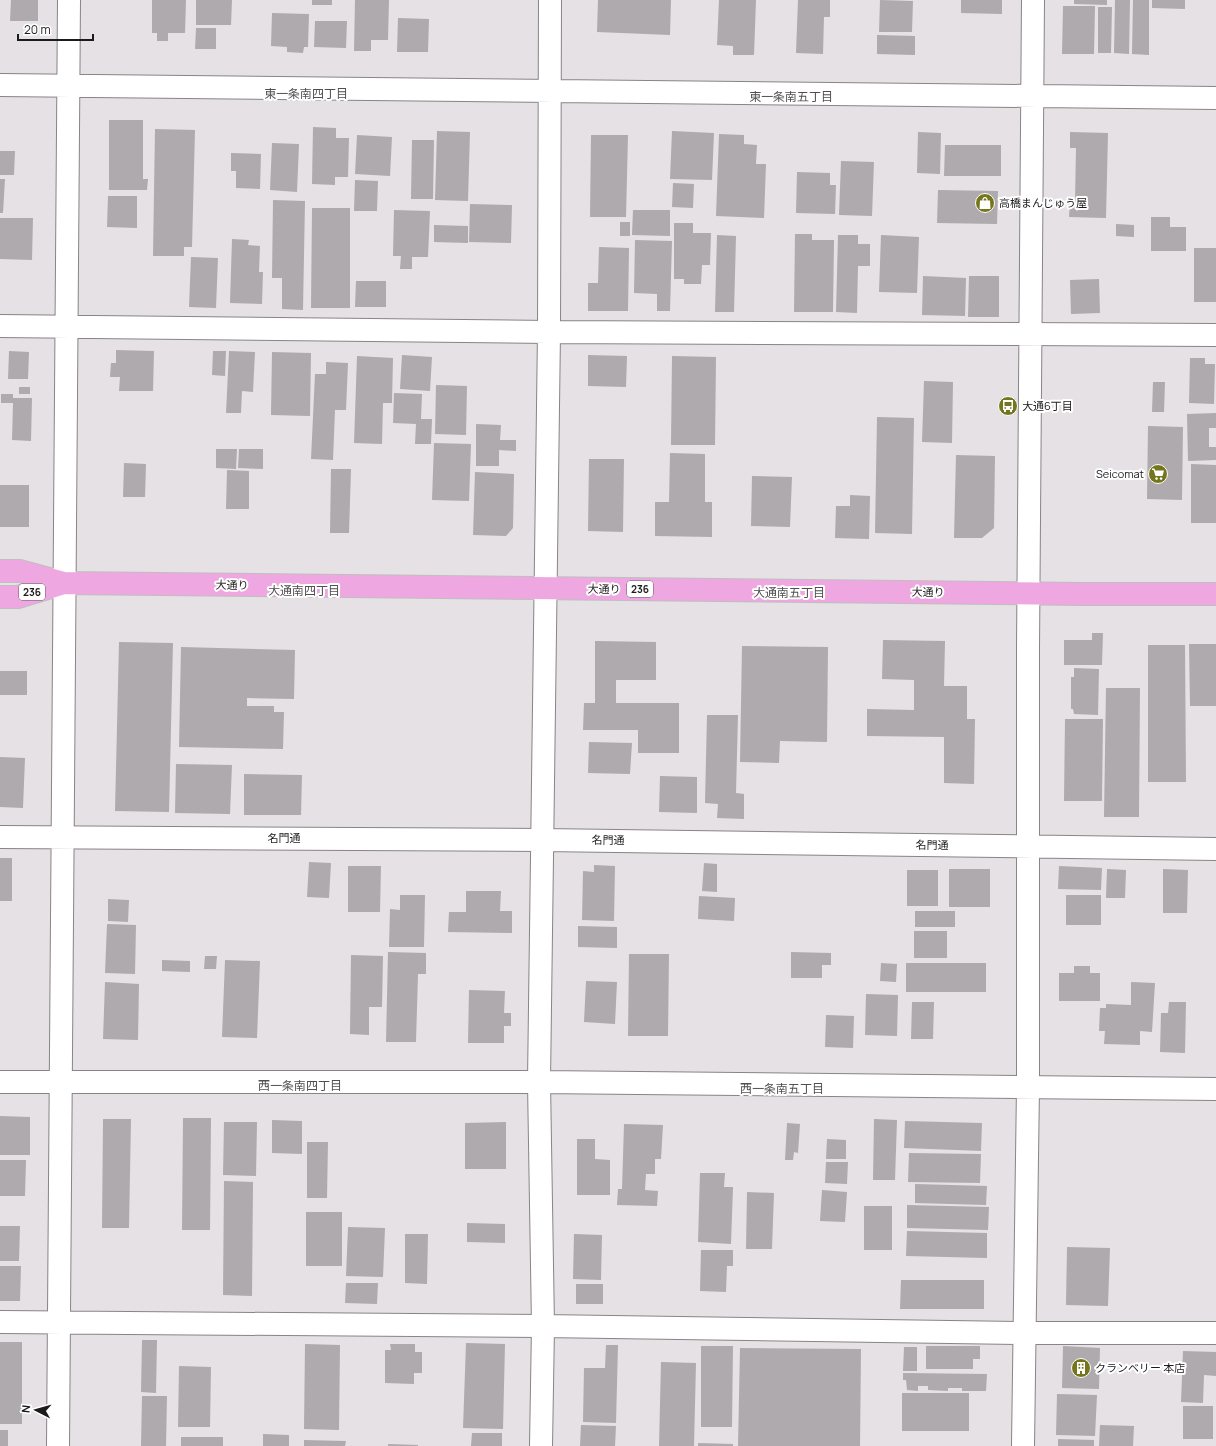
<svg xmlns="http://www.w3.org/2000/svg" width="1216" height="1446" font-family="Manrope,'Noto Sans JP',sans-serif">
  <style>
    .building { fill: #aeaaad }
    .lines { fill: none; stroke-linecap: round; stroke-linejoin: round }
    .minor-casing { stroke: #888487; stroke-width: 24 }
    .highway-casing { stroke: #bfbfbf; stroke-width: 24 }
    .minor { stroke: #fff; stroke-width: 22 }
    .highway { stroke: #eea7e0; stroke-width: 22 }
    .labels { text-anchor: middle; stroke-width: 4; stroke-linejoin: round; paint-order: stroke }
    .shield { fill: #fff; stroke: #605f60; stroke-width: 1 }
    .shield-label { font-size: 10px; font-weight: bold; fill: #1c1b1c }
    .poi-label { font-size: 11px; fill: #1c1b1c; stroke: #fff; text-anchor: start }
    .street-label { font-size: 11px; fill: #1c1b1c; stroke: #fff }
    .neighbourhood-label { font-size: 12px; fill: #514e50; stroke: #fff }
  </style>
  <rect width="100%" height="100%" fill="#e5e1e4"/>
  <!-- building -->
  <path class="building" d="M11,0h27v21h-28z
    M152,0h34l-1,33h-17v8h-11v-8h-5z
    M196,0h36l-1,25h-35z
    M312,0h20v5h-20z
    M355,0h34l-1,40h-17v11h-17z
    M598,0h73l-1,35 -73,-3z
    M719,0h37l-2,55h-21v-9l-16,-1z
    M798,0h32v17h-6l-1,37 -27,-1z
    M880,0l33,1 -1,31h-33z
    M961,0h41v14l-41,-1z
    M1074,0h33v5l-33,-1z
    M1115,0h15l-1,54 -15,-1z
    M1133,0h16v55l-17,-1z
    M1152,0h33v9l-33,-1z
    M1063,6h32l-1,48h-32z
    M1098,7h14l-1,46h-13z
    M272,13l37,1 -1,33h-4l-1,6 -16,-1v-5l-16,-1z
    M398,18l31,1 -1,33h-31z
    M315,21h32l-1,27 -32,-1z
    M196,28h20v21h-21z
    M877,35l38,1v19l-38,-1z
    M109,120h34v59h5l-1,11h-38z
    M313,127l23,1v10h13l-1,39h-13v8l-23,-1z
    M155,129l40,1 -3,117h-8v9h-31z
    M437,131l33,1 -2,69 -33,-1z
    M672,131l42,2 -2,47 -42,-1z
    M918,132l23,1 -1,41 -23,-1z
    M1070,132l38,1 -2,85 -37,-1 1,-16h5l1,-53h-6z
    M719,134l25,1v9l13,1 -1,19h10l-2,54 -48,-2z
    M357,135l35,2 -2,39 -35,-2z
    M591,135h37l-2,82h-36z
    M412,140h22l-1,59h-22z
    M272,143l27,1 -2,48 -27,-2z
    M945,145h56v31h-57z
    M0,151h15l-1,24h-14z
    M231,153l30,1 -1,35 -24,-1v-17h-5z
    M841,161l33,1 -2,54 -33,-1z
    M797,172l33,1v12h6l-1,29 -39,-1z
    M0,179h5l-2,34h-3z
    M355,180l23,1 -1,30h-23z
    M673,183l21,1 -1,24 -21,-1z
    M938,190l60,1 -1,33 -60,-1z
    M108,196h29v32l-30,-1z
    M273,200l32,1 -2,109 -21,-1v-31h-10z
    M470,204l42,1 -1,38 -42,-1z
    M312,208h38v100h-39z
    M394,210l36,1 -2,46h-16v12h-12l1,-13h-8z
    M633,210h37v26l-38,-1z
    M1151,217h19v10h16v24h-35z
    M0,218h33l-1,42 -32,-1z
    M620,222h10v14h-10z
    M674,223h19v10h18l-1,32h-8l-1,19h-17v-5h-10z
    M1116,224l18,1v12l-18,-1z
    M434,225l34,1v17l-34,-1z
    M795,234h17v6h22l-1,72h-39z
    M717,235l19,1 -2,76h-19z
    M838,235h20v9h12v22h-12l-1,47 -21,-1z
    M881,235l38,2 -2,56 -38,-1z
    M232,239l17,1 -1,5 12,1 -1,26h4l-1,32 -32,-1z
    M635,240l37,1 -2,70h-13v-17l-23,-1z
    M599,247l30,1 -1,63h-40v-28h10z
    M1194,248h22v54h-22z
    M191,257l27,1 -2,50 -27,-1z
    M923,276l43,2 -1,38 -43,-1z
    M969,276h30v41h-31z
    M1099,279l1,34 -29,1 -1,-34z
    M356,281h30v26h-31z
    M116,350l38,1 -1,40h-34l1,-14h-10l1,-14h5z
    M9,351l20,1 -1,27h-20z
    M213,351h13l-1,25 -13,-1z
    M229,351l26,1 -2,40 -11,-1 -1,22h-15z
    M272,352l39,1 -1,63 -39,-1z
    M402,355l30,2 -2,34 -30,-2z
    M588,355l39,1 -1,31 -38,-1z
    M357,356l36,2 -1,45h-9l-1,41 -28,-1z
    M672,356l44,1 -1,88h-44z
    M1190,358h15v6h10l-1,40 -25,-1z
    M326,362l22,1 -2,47h-11l-2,50 -22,-1 4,-85h11z
    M924,381l29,1 -1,61 -30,-1z
    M1153,382h12l-1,30h-12z
    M436,385l31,1 -1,49 -31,-1z
    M19,387h11v7h-11z
    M394,393l28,1 -1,25h11l-1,25h-16l1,-20 -23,-1z
    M1,394h12v4h19l-1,43 -19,-1 1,-37h-12z
    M1216,413v15h-7v19h7v13l-28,1 -1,-47z
    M877,417l37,1 -2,116 -37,-1z
    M476,424l25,1 -1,15h16v11l-17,-1v16h-23z
    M1148,426l35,1 -1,73 -35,-1z
    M434,443l37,1 -2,57 -37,-1z
    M216,449h21l-1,20 -20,-1z
    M239,449h24v20l-25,-1z
    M670,453l35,1v48h7v35l-57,-1v-34h14z
    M956,455l39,1 -1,72 -12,10h-28z
    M589,459h35l-1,73 -35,-1z
    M124,463l22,1 -1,33h-22z
    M1191,464l25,1v58h-25z
    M331,469h20l-2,64h-19z
    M227,470l22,1v38h-23z
    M475,472l39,2 -1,54 -7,8 -33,-1z
    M752,476l40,1 -2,50 -39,-1z
    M0,485h29v42h-29z
    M850,495l20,1 -1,43 -34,-1 1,-32h14z
    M1092,633h11l-1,32h-38v-25h28z
    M883,640l62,1 -1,45h23v33h8l-1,65 -30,-1v-46l-77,-1v-27l47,1v-30l-32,-1z
    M595,641l61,1v38h-40v23h63v50h-41v-23h-55l1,-27h11z
    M119,642l54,1 -4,169 -54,-1z
    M1189,644h27v62h-26z
    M1148,645h37l1,137h-38z
    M742,646l86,1 -1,95 -47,-1 -1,22 -39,-1z
    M181,647l114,3 -1,49 -47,-1v8h27v6h10l-1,37 -104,-2z
    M1074,668l25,1 -1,46 -24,-1 -1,-5h-2v-32h3z
    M0,671h27v24h-27z
    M1106,688h34l-1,129h-35z
    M707,715h31l-2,78 8,1v25l-27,-1 1,-14 -13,-1z
    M1065,719h38l-1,82h-38z
    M589,742l43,1 -2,31 -42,-1z
    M0,757l25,1 -2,50 -23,-1z
    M176,764l56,1 -2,49 -55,-1z
    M244,774l58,1 -1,40h-57z
    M660,776l37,1v36l-38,-1z
    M0,858h12v43h-12z
    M309,862l22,1 -2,35 -22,-1z
    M704,863l13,1v28l-15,-1z
    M594,865l21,1 -1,55 -32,-1 1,-49 11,1z
    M348,866h33l-1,46h-32z
    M1059,866l43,2 -1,22 -43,-1z
    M949,869h41v38h-41z
    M1107,869l19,1 -1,28h-19z
    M1163,869l25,1 -1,43h-24z
    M907,870h31v36h-31z
    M466,891h35l-1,20h12v22l-64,-1 1,-20h17z
    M400,895h25l-1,52h-35l1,-38 10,1z
    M1066,895h35v30h-35z
    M699,896l36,2 -1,23 -36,-2z
    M108,899l21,1 -1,22 -20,-1z
    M915,911h40v16h-40z
    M107,924l29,1 -1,49 -30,-1z
    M578,926l39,1v21l-39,-1z
    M914,931h33v27h-33z
    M388,952l38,1v21h-8l-2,68h-30z
    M791,952l40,1v12h-9v13h-31z
    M629,954h40l-1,82h-40z
    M351,955l32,1 -1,51h-13v28l-19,-1z
    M205,956h12l-1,13h-12z
    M162,960l28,1v11l-28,-1z
    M225,960l35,1 -3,77 -35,-1z
    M881,963l16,1 -1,18 -16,-1z
    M906,963h80v29h-80z
    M1074,966h16v7h10v28h-41v-28h15z
    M586,981l31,1 -2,42 -31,-2z
    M105,982l34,2 -1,56 -35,-1z
    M1131,982l24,1 -3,49 -12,-1v14l-36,-1 1,-13h-6l1,-23h6v-4l25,1z
    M469,990l36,1 -1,22h7v13h-7v17h-36z
    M866,994l32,1 -1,41 -32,-1z
    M912,1002h22l-1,37h-22z
    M1169,1002h17l-1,51 -25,-1 1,-39h7z
    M826,1015l28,1 -1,32 -28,-1z
    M0,1116l30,1v38h-30z
    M183,1118h28l-1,112h-28z
    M103,1119h28l-2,109h-27z
    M874,1119l23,1 -2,60h-22z
    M272,1120l30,1v33l-30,-1z
    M905,1121l77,2 -1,28 -77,-3z
    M224,1122h33l-1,54 -33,-1z
    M506,1122v47h-41v-46z
    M787,1123l13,1 -2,29 -4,-1 -1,8h-8z
    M624,1124l39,1 -2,34h-6v15h-9l-1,16 13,1 -1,15 -40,-1 1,-16h4z
    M577,1139h18v20l15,1v35h-33z
    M827,1139l19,1v19h-20z
    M307,1142h21l-1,56h-20z
    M909,1153l72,1 -1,29 -72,-1z
    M0,1160h26l-1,36h-25z
    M826,1162h22l-1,22 -22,-1z
    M700,1173h25l-1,14h9l-2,57 -33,-2z
    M224,1181l29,1 -1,114 -29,-1z
    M915,1184l72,2 -1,19 -71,-2z
    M822,1190l25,2 -2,30 -25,-1z
    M747,1192l27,1 -2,56h-26z
    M907,1205l82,2 -1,23 -81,-2z
    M864,1206h28v44h-28z
    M306,1212h36v54h-36z
    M467,1223l38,1v19l-38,-1z
    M0,1226h20l-1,35h-19z
    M348,1227l37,1 -2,49 -37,-1z
    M907,1231l80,2v25l-81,-2z
    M405,1234h23l-1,50 -22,-1z
    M574,1234l28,1 -1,45 -28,-1z
    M1067,1247l43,1 -2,58 -42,-1z
    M701,1250h32v16h-6l-1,26 -26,-1z
    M0,1266h21l-1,35h-20z
    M901,1280h83v29h-84z
    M346,1283h32l-1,21 -32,-1z
    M576,1284h27v20h-27z
    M142,1340h15l-1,53 -15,-1z
    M0,1342h22v82h-22z
    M466,1343l39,1 -2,85 -40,-1z
    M305,1344l35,1 -1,85 -35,-1z
    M390,1344h25v8h7v21h-8v11l-29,-1v-33h6z
    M606,1345h12l-2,78 -33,-1 1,-54h21z
    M701,1346h32l-1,81h-31z
    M926,1346h54v13h-7v10h-47z
    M1063,1346l37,2 -1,41 -37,-1z
    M904,1347h13v24h-14z
    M740,1348l121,1 -1,97h-122z
    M1183,1351l33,1v24l-12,-1 -1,28 -22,-1z
    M661,1362l35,1 -2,83h-35z
    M179,1366l32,1 -1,60h-32z
    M903,1373l84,1 -1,17h-24v-3h-14v3l-20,-1v-4h-10v5l-11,-1 -1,-10h-3z
    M902,1393h67v38h-67z
    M1057,1394l40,1 -2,41 -39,-1z
    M142,1396h25l-1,50h-25z
    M1183,1406h30v33h-30z
    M581,1425l35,1 -1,20h-35z
    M1100,1425l34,1 -1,20h-34z
    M0,1430h8v16h-8z
    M472,1433h30v13h-31z
    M263,1434l26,1v11h-26z
    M181,1437h42v9h-42z
    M1058,1439l36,1v6h-36z
    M304,1440l42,1 -1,5h-41z
    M698,1443l35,1v2h-35z
    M388,1444l30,1v1h-30z"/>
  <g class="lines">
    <!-- minor casing -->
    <g class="minor-casing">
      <path id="minor" d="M0,85l1216,13
        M0,326l549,6 667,3
        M0,837l543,3 673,9
        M0,1082h539l677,7
        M0,1322l543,4 481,7h192
        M58,1446l11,-1446
        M541,1446l2,-120 -4,-244 10,-750 1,-332
        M1023,1446l5,-360v-438l5,-648"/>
    </g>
    <!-- highway casing -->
    <g class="highway-casing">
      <path id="highway" d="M0,571h20l44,12 1019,11h133
        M0,597h18l46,-14"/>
    </g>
    <!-- minor -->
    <use href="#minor" class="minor"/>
    <!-- highway -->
    <use href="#highway" class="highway"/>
  </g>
  <!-- icons -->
  <defs>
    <g id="shop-disc" transform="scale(1)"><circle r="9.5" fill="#74761d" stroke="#fff"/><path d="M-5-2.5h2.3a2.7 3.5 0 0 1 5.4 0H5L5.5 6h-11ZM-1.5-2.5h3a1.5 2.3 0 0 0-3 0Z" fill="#fff"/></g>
    <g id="bus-disc" transform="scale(1)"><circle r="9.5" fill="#74761d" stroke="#fff"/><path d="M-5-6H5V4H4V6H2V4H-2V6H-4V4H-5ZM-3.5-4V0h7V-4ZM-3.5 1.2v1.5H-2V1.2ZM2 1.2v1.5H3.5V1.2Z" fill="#fff"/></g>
    <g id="supermarket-disc" transform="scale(1)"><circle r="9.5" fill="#74761d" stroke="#fff"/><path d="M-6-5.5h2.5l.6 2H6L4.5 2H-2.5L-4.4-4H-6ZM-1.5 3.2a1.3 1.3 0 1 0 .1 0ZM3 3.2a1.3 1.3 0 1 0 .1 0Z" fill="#fff"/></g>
    <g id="building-disc" transform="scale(1)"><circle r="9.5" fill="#74761d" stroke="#fff"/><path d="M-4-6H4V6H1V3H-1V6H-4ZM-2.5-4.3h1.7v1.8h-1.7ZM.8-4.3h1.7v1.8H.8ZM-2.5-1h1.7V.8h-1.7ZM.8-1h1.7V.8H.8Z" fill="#fff"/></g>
  </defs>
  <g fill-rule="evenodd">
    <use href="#shop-disc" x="985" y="203"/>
    <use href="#bus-disc" x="1008" y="406"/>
    <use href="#supermarket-disc" x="1158" y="474"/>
    <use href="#building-disc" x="1081" y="1368"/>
  </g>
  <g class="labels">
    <!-- shield labels -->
    <g class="shield">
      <rect x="627" y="581" width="26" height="16" rx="3"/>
      <rect x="19" y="584" width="26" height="16" rx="3"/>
    </g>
    <g class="shield-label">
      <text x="640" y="593">236</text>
      <text x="32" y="596">236</text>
    </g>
    <!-- poi labels -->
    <g class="poi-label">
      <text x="999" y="207">高橋まんじゅう屋</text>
      <text x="1022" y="410">大通6丁目</text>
      <text x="1144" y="478" text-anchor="end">Seicomat</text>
      <text x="1095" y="1372">クランベリー 本店</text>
    </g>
    <!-- street labels -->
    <g class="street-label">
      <text transform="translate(232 585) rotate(1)" y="4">大通り</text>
      <text transform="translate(604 589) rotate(1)" y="4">大通り</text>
      <text transform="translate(928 592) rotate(1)" y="4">大通り</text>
      <text x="284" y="842">名門通</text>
      <text transform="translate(608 840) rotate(1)" y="4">名門通</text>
      <text transform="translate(932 845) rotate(1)" y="4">名門通</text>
    </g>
    <!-- neighbourhood labels -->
    <g class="neighbourhood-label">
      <text x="306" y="98">東一条南四丁目</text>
      <text x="791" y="101">東一条南五丁目</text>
      <text x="304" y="595">大通南四丁目</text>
      <text x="789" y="597">大通南五丁目</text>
      <text x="300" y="1090">西一条南四丁目</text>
      <text x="782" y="1093">西一条南五丁目</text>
    </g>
  </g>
  <!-- north arrow -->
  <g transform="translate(36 1410) rotate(276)" stroke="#ffffff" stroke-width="3" paint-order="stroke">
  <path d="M0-3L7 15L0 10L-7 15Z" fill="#1c1b1c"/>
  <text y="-6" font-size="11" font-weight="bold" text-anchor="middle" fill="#1c1b1c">N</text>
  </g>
  <!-- scale -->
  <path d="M18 34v6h75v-6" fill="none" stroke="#1c1b1c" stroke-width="2"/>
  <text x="24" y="34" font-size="12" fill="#1c1b1c" stroke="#ffffff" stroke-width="3" paint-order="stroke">20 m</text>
</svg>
